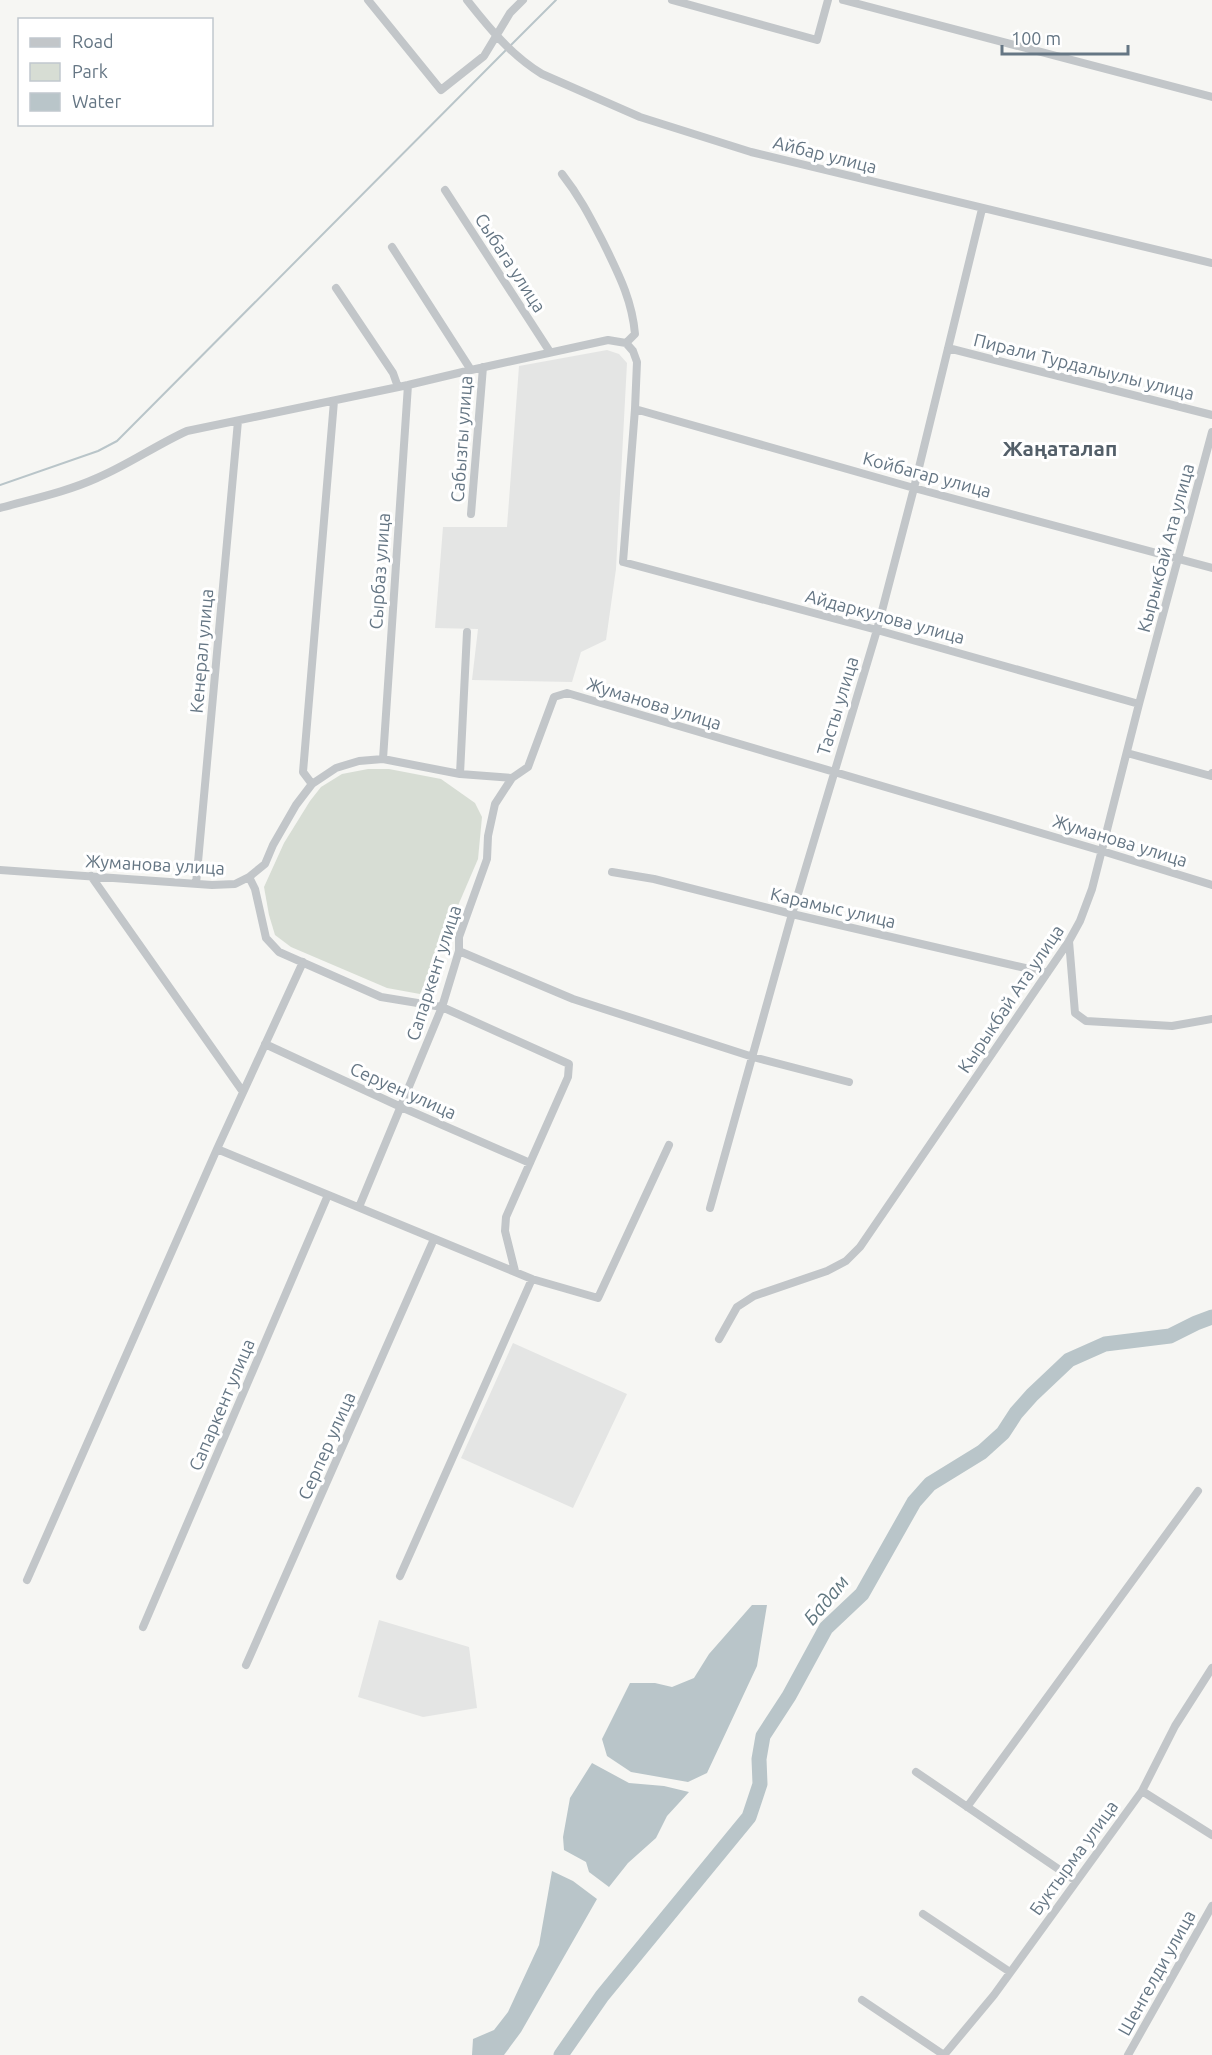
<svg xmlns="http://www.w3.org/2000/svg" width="1212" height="2055" font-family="Ubuntu,sans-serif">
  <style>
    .built { fill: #e4e5e4 }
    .green { fill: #d7ddd4 }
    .water { fill: #b9c5c9 }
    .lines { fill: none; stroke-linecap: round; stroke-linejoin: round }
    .stream { stroke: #b9c5c9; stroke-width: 2 }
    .river { stroke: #b9c5c9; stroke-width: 15 }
    .street { stroke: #c2c6c9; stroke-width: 8 }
    .labels { text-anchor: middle; stroke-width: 6; stroke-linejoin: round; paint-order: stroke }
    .street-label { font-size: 18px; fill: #657684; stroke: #fff }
    .water-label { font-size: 20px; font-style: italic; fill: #617780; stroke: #fff }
    .quarter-label { font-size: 21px; font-weight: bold; fill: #535f69; stroke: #fff }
  </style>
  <rect width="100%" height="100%" fill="#f6f6f3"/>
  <!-- built -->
  <path class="built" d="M607,350l12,4 8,9 -11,206 -10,71 -25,12 -9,30 -100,-2 6,-51 -43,-1 8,-101h64l12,-161z
    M513,1343l114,51 -54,114 -112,-50z
    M379,1620l90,27 8,61 -54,9 -65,-20z"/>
  <!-- green -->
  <path class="green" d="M368,769h21l52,10 34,24 7,14 -4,42 -58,135 -33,-6 -96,-41 -16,-12 -6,-20 -5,-28 20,-44 26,-42 11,-14 21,-13z"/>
  <!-- water -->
  <path class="water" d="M752,1605h15l-10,61 -50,107 -19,9 -57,-10 -24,-16 -5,-17 28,-56h25l17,4 22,-9 15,-24z
    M592,1763l37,20 35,3 25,6 -22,24 -11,22 -28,25 -19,24 -20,-15 -3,-10 -22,-12 -1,-13 7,-39z
    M552,1871l21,10 24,18 -76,133 -17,23h-32l1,-16 21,-9 14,-18 31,-67z"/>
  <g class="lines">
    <!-- stream -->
    <path class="stream" d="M511,45l45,-45
      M0,485l98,-34 19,-10 390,-392"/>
    <!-- river -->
    <path class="river" d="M561,2055l41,-59 147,-179 11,-33 -1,-25 4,-23 26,-40 37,-68 36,-34 52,-92 16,-18 52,-32 21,-19 13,-20 16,-18 37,-35 36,-16 65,-8 26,-13 16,-6"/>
    <!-- street -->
    <path class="street" d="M368,0l73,90 43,-34 26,-43 13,-13
      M467,0c22,28 44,55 75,74l98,43 111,35 461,111
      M672,0l145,40 11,-40
      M843,0l369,97
      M562,174c18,23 28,43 41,68 15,31 29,57 32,92l-9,9 7,8 4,11 -2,47 -12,153 254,68 262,74
      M445,190l105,162
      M392,247l79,123
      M336,288l57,85 5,14
      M948,348l264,67
      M635,409l279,79 298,80
      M0,508c32,-9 66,-16 97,-30 31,-13 59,-33 90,-47l221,-46 63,-15 137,-30 18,3
      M471,514l12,-147
      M1127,753l84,23 1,-3
      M383,759l25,-374
      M460,774l7,-142
      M312,784l-9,-12 31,-371
      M0,870l212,15 23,-1 14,-7 16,-13 8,-19 23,-40 16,-21 24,-16 23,-7 24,-2 77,15 52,4 16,-11 26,-70 13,-4 535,158 110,34
      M612,872l42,7 138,35 255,59
      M91,876l152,216
      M249,877l6,12 11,49 13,14 102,45 61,10 127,57 -1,13 -62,140 -1,14 10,40
      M196,884l42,-463
      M1069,941l6,72 11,8 86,5 40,-7
      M459,951l114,48 180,58 96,25
      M265,1044l136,63 129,56
      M217,1149l315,130 66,19 71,-153
      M359,1207l83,-200 17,-56v-14l28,-78 1,-23 7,-32 17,-26
      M710,1208l82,-294 85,-284 37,-142 68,-279
      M719,1339l18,-32 17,-11 73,-25 19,-10 14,-14 209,-306 11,-20 12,-32 47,-185 73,-272
      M400,1576l132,-297
      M27,1580l190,-431 86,-187
      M143,1627l185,-432
      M246,1665l188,-426
      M916,1772l160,109
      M1142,1791l70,44
      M967,1807l231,-316
      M923,1914l87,58
      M862,2000l82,55
      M944,2055l50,-60 148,-204 33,-65 37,-58
      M1128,2055l84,-149"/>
  </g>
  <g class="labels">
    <!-- street labels -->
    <g class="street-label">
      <text transform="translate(825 155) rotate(14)" y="6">Айбар улица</text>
      <text transform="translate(510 263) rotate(57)" y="6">Сыбага улица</text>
      <text transform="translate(1084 367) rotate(14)" y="6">Пирали Турдалыулы улица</text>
      <text transform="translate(462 439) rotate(-86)" y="6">Сабызгы улица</text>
      <text transform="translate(927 475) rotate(15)" y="6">Койбагар улица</text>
      <text transform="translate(1166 548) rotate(-75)" y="6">Кырыкбай Ата улица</text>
      <text transform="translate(380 571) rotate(-86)" y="6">Сырбаз улица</text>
      <text transform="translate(885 617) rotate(15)" y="6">Айдаркулова улица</text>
      <text transform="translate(202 651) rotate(-85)" y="6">Кенерал улица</text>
      <text transform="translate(654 704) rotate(17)" y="6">Жуманова улица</text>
      <text transform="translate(838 706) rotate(-73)" y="6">Тасты улица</text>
      <text transform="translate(1120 841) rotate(17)" y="6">Жуманова улица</text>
      <text transform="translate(155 865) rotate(3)" y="6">Жуманова улица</text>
      <text transform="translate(833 908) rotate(13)" y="6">Карамыс улица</text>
      <text transform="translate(434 973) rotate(-72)" y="6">Сапаркент улица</text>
      <text transform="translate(1011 999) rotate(-56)" y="6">Кырыкбай Ата улица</text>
      <text transform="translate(403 1091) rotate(24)" y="6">Серуен улица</text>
      <text transform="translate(222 1405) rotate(-67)" y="6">Сапаркент улица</text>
      <text transform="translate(327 1446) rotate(-66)" y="6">Серпер улица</text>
      <text transform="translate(1074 1858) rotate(-54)" y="6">Буктырма улица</text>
      <text transform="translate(1157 1973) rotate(-61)" y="6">Шенгелди улица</text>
    </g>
    <!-- water labels -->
    <g class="water-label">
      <text transform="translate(826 1600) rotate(-50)" y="7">Бадам</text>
    </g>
    <!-- quarter labels -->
    <g class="quarter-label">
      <text x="1060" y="456">Жаңаталап</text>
    </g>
  </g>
  <!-- legend -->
  <rect x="18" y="18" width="195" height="108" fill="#ffffff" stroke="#c1c8ce" stroke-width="1.5"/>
  <rect x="30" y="38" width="30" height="9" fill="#c2c6c9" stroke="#c1c8ce" stroke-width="1.5"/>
  <text x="72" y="48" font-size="18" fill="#657684">Road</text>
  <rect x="30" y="63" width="30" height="18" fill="#d7ddd4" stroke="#c1c8ce" stroke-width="1.5"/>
  <text x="72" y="78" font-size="18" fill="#657684">Park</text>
  <rect x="30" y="93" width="30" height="18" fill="#b9c5c9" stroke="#c1c8ce" stroke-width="1.5"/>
  <text x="72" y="108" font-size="18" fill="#657684">Water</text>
  <!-- scale -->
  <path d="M1002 45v9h126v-9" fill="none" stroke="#657684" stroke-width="3"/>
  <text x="1011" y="45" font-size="18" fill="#657684" stroke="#ffffff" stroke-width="4.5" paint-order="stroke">100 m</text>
</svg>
